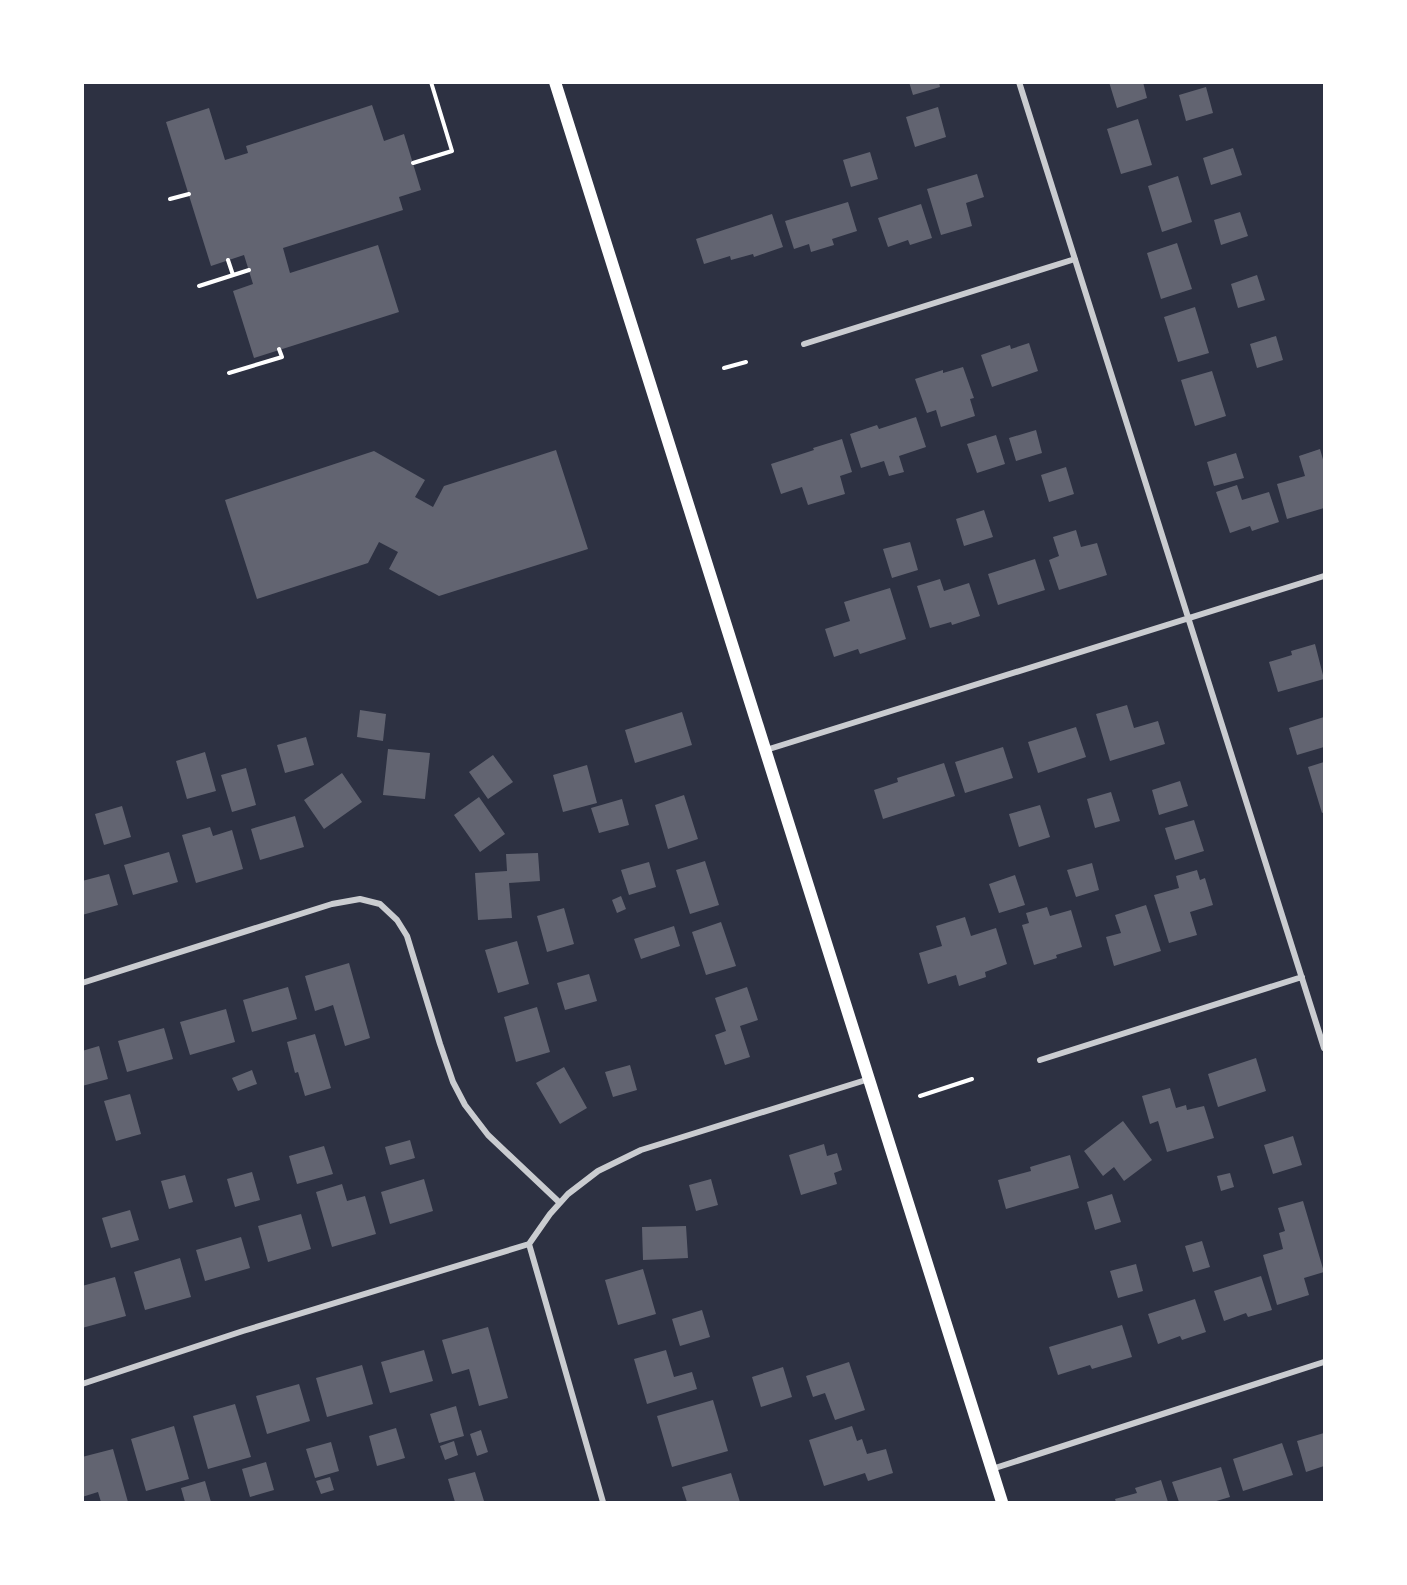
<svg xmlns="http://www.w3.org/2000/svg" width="1407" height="1585" font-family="'Noto Sans',sans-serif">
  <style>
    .building { fill: #626471 }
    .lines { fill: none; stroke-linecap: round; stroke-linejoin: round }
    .path { stroke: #fff; stroke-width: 4 }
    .minor { stroke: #caccd0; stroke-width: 6 }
    .secondary { stroke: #fff; stroke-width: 12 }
  </style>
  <rect width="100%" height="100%" fill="#2d3142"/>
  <!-- building -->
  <path class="building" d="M909,82h30l1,5 -27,8z
    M1109,82h34l4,16 -30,10z
    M1206,87l7,26 -27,8 -7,-26z
    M372,105l12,36 20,-7 17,56 -22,7 4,13 -120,38 7,25 88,-28 21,67 -145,46 -21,-67 20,-7 -9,-29 -33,11 -45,-144 43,-14 16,52 23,-7 -2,-7z
    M938,107l8,30 -31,10 -9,-30z
    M1138,119l14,46 -31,9 -14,-45z
    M1233,148l9,27 -31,10 -8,-27z
    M870,152l8,27 -27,8 -8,-27z
    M977,174l7,23 -18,6 6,23 -31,9 -14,-46z
    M1178,176l14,46 -30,10 -14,-46z
    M848,202l9,29 -25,8 2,6 -23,7 -2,-8 -15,5 -9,-28z
    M921,204l11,34 -22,7 -2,-5 -20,7 -10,-29z
    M1240,212l8,24 -27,9 -7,-25z
    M772,214l11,33 -29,10 -1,-3 -22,6 -1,-4 -26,8 -8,-25z
    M1177,243l15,46 -31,10 -14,-46z
    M1257,275l8,25 -27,8 -7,-24z
    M1195,307l14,46 -31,9 -14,-45z
    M1276,336l7,24 -26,8 -7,-24z
    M1029,343l9,28 -46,16 -11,-32 29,-10 1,4z
    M963,367l11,31 -4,1 5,17 -34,11 -5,-17 -9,3 -12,-34 28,-9v3z
    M1212,371l14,45 -31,10 -14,-46z
    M916,417l10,30 -27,9 5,16 -15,4 -5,-15 -23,7 -11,-34 27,-9 2,4z
    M1036,430l6,23 -26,8 -7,-23z
    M996,435l9,29 -28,9 -10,-29z
    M842,439l10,33 -12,4 5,18 -37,11 -6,-18 -21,7 -10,-30 43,-14 -1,-2z
    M1320,449l4,14v45l-37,11 -10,-35 28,-8 -6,-20z
    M556,450l32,99 -149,47 -50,-27 9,-17 -19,-10 -11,21 -111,36 -32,-99 149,-49 51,29 -10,17 18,10 11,-21z
    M1236,453l8,25 -30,8 -7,-24z
    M1066,467l8,27 -25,8 -8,-27z
    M1237,485l5,15 27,-8 10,30 -27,9 -2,-5 -20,7 -14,-41z
    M984,510l9,27 -29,9 -8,-27z
    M1076,530l5,17 16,-4 10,32 -48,15 -10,-30 10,-4 -6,-19z
    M910,542l8,28 -26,8 -9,-29z
    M1035,559l10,31 -47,15 -10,-31z
    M940,579l4,12 25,-8 11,33 -28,9 -1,-3 -21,6 -13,-42z
    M890,588l16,51 -46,15 -2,-5 -24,8 -9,-28 25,-8 -6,-19z
    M1315,644l9,35 -46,13 -9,-30 23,-7 -1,-4z
    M1127,705l7,23 24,-7 7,23 -55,17 -14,-47z
    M360,710l26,4 -3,27 -26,-4z
    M682,712l10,33 -57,18 -10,-33z
    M1324,717v30l-27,8 -8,-27z
    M1076,727l10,30 -48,16 -10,-31z
    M306,737l8,28 -29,8 -8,-28z
    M1003,747l10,31 -48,15 -10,-31z
    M388,749l42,4 -5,46 -42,-4z
    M205,752l11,39 -29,8 -11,-38z
    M493,755l20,27 -25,17 -19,-27z
    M1324,762v50l-2,1 -14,-46z
    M944,763l11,33 -72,23 -9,-29 24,-8 -1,-4z
    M587,765l10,38 -34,9 -10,-37z
    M246,768l10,37 -24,7 -11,-37z
    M342,773l20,29 -38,27 -20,-29z
    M1180,781l8,25 -29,9 -7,-25z
    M1111,792l9,29 -25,7 -8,-29z
    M684,795l14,44 -30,10 -13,-44z
    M479,797l26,37 -25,18 -26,-37z
    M622,799l7,26 -30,8 -8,-25z
    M1040,805l10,32 -31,10 -10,-33z
    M122,806l9,31 -27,8 -9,-31z
    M295,816l9,31 -44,13 -9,-31z
    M1194,820l10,31 -29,9 -10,-32z
    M210,827l3,9 19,-6 11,39 -47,14 -14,-48z
    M169,852l9,30 -45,13 -9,-30z
    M538,853l2,28 -31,2 3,35 -34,2 -3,-47 32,-2 -1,-17z
    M705,861l14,44 -29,9 -14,-44z
    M649,862l7,25 -27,8 -8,-25z
    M1092,863l7,27 -23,7 -9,-27z
    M1197,870l3,10 5,-2 8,27 -23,7 7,23 -28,8 -15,-48 25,-7 -3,-12z
    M109,874l9,31 -36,10v-34z
    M1015,875l10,30 -26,8 -10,-29z
    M621,896l5,13 -9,4 -5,-13z
    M1146,905l15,46 -47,15 -8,-29 15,-4 -6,-18z
    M1047,907l3,9 21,-6 11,37 -26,8 1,3 -23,7 -12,-40 7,-2 -3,-10z
    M564,908l10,36 -27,8 -10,-36z
    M965,917l6,19 25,-8 11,36 -22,8 1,5 -27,9 -3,-11 -28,9 -9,-31 23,-7 -6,-20z
    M721,922l15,44 -30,9 -14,-43z
    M674,926l6,20 -39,13 -7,-20z
    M517,941l12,43 -31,9 -13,-43z
    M349,963l21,75 -25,8 -12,-41 -18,6 -10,-35z
    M589,974l8,27 -32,9 -8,-27z
    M288,987l9,32 -45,13 -9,-32z
    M747,987l11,33 -18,6 10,31 -25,8 -10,-30 11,-4 -11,-33z
    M537,1007l13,45 -34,10 -12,-45z
    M226,1009l9,33 -45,13 -10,-33z
    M164,1028l9,31 -46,13 -9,-31z
    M315,1034l16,54 -26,8 -7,-24 -3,1 -8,-31z
    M99,1046l9,33 -26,7v-35z
    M1256,1058l10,33 -48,16 -10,-33z
    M630,1065l7,25 -24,7 -8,-25z
    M564,1067l23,41 -27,16 -24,-41z
    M252,1070l5,14 -19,7 -6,-13z
    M1170,1088l6,20 10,-3 1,5 17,-4 10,32 -47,14 -9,-31 -8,3 -8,-28z
    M130,1094l11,40 -25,7 -12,-40z
    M1123,1121l29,39 -28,21 -10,-14 -11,9 -19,-25z
    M1293,1136l9,29 -29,9 -9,-29z
    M410,1140l5,18 -25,7 -5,-18z
    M824,1144l3,12 10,-3 5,17 -8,3 3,11 -36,11 -12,-40z
    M324,1146l9,28 -36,10 -8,-28z
    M1070,1155l9,33 -73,21 -8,-29 33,-9 -1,-4z
    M252,1172l8,28 -25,7 -8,-28z
    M1230,1173l4,14 -13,4 -4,-15z
    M185,1175l8,27 -24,7 -8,-28z
    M424,1179l9,32 -43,13 -9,-32z
    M711,1179l7,26 -22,6 -7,-26z
    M342,1184l5,17 18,-5 11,38 -44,13 -16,-55z
    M1112,1194l9,28 -26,8 -8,-28z
    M1303,1201l21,71 -20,6 5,17 -32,10 -14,-50 20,-6 -4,-16 6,-2 -7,-23z
    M130,1210l9,30 -28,8 -9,-30z
    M301,1214l10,35 -43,13 -10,-36z
    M686,1226l2,32 -45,2 -1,-33z
    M241,1237l9,31 -45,13 -9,-31z
    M1202,1241l8,26 -17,5 -8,-26z
    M180,1258l11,39 -46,13 -11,-38z
    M1136,1264l7,27 -25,7 -8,-27z
    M643,1269l13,45 -38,11 -13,-45z
    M1261,1276l11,34 -24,7 -2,-4 -22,8 -10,-30z
    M115,1277l11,39 -44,12v-42z
    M1195,1299l11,33 -24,8 -2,-4 -22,8 -10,-30z
    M702,1310l8,27 -30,9 -8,-27z
    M1122,1325l10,32 -40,12 -2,-4 -32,10 -9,-28z
    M488,1327l20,71 -29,8 -10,-37 -17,5 -10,-34z
    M424,1350l9,31 -43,12 -9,-31z
    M666,1350l8,27 18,-5 5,17 -50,15 -13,-45z
    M849,1362l16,48 -30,10 -10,-27 -12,4 -7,-21z
    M362,1365l11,39 -46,13 -11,-39z
    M783,1367l9,30 -31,10 -9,-30z
    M299,1384l11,37 -43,13 -11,-38z
    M713,1400l15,51 -56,16 -15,-51z
    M235,1404l16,53 -43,12 -15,-53z
    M456,1406l8,30 -25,7 -9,-29z
    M174,1426l15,53 -43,12 -15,-52z
    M852,1426l5,15 5,-2 5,15 19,-5 7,24 -25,8 -3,-8 -41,13 -15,-46z
    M396,1428l9,30 -28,8 -8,-30z
    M481,1430l7,22 -11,4 -7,-22z
    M1324,1433v33l-18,6 -9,-31z
    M454,1441l4,14 -13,5 -5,-14z
    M331,1442l8,29 -24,7 -9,-29z
    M1282,1443l11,32 -50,16 -10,-32z
    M113,1449l15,53h-27l-3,-10 -16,5v-40z
    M266,1462l8,28 -24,7 -8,-28z
    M1221,1467l9,30 -17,5h-34l-7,-20z
    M475,1472l9,29 -29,1 -7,-23z
    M731,1473l9,29h-53l-5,-15z
    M330,1477l4,13 -13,4 -5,-13z
    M1161,1480l7,22h-52l-1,-3 22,-6 -2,-5z
    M205,1481l6,21h-26l-4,-14z"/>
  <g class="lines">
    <!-- path -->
    <path class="path" d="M413,163l39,-12 -21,-69
      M170,199l19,-5
      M228,260l5,15
      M199,286l50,-16
      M724,368l22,-6
      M229,373l53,-16 -3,-8
      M920,1096l52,-17"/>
    <!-- minor -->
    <path class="minor" d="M1019,82l305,966
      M804,344l271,-85
      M766,750l558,-174
      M82,983l250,-79 28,-5 20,5 17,16 10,16 33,108 13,38 12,23 23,30 72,68
      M1040,1060l262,-83
      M529,1244l74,258
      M82,1384l161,-53 286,-87 21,-30 18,-20 30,-23 43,-21 228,-71
      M992,1469l332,-107"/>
    <!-- secondary -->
    <path class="secondary" d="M555,82l447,1420"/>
  </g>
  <!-- border -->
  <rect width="1407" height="1585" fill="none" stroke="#ffffff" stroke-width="168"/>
</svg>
